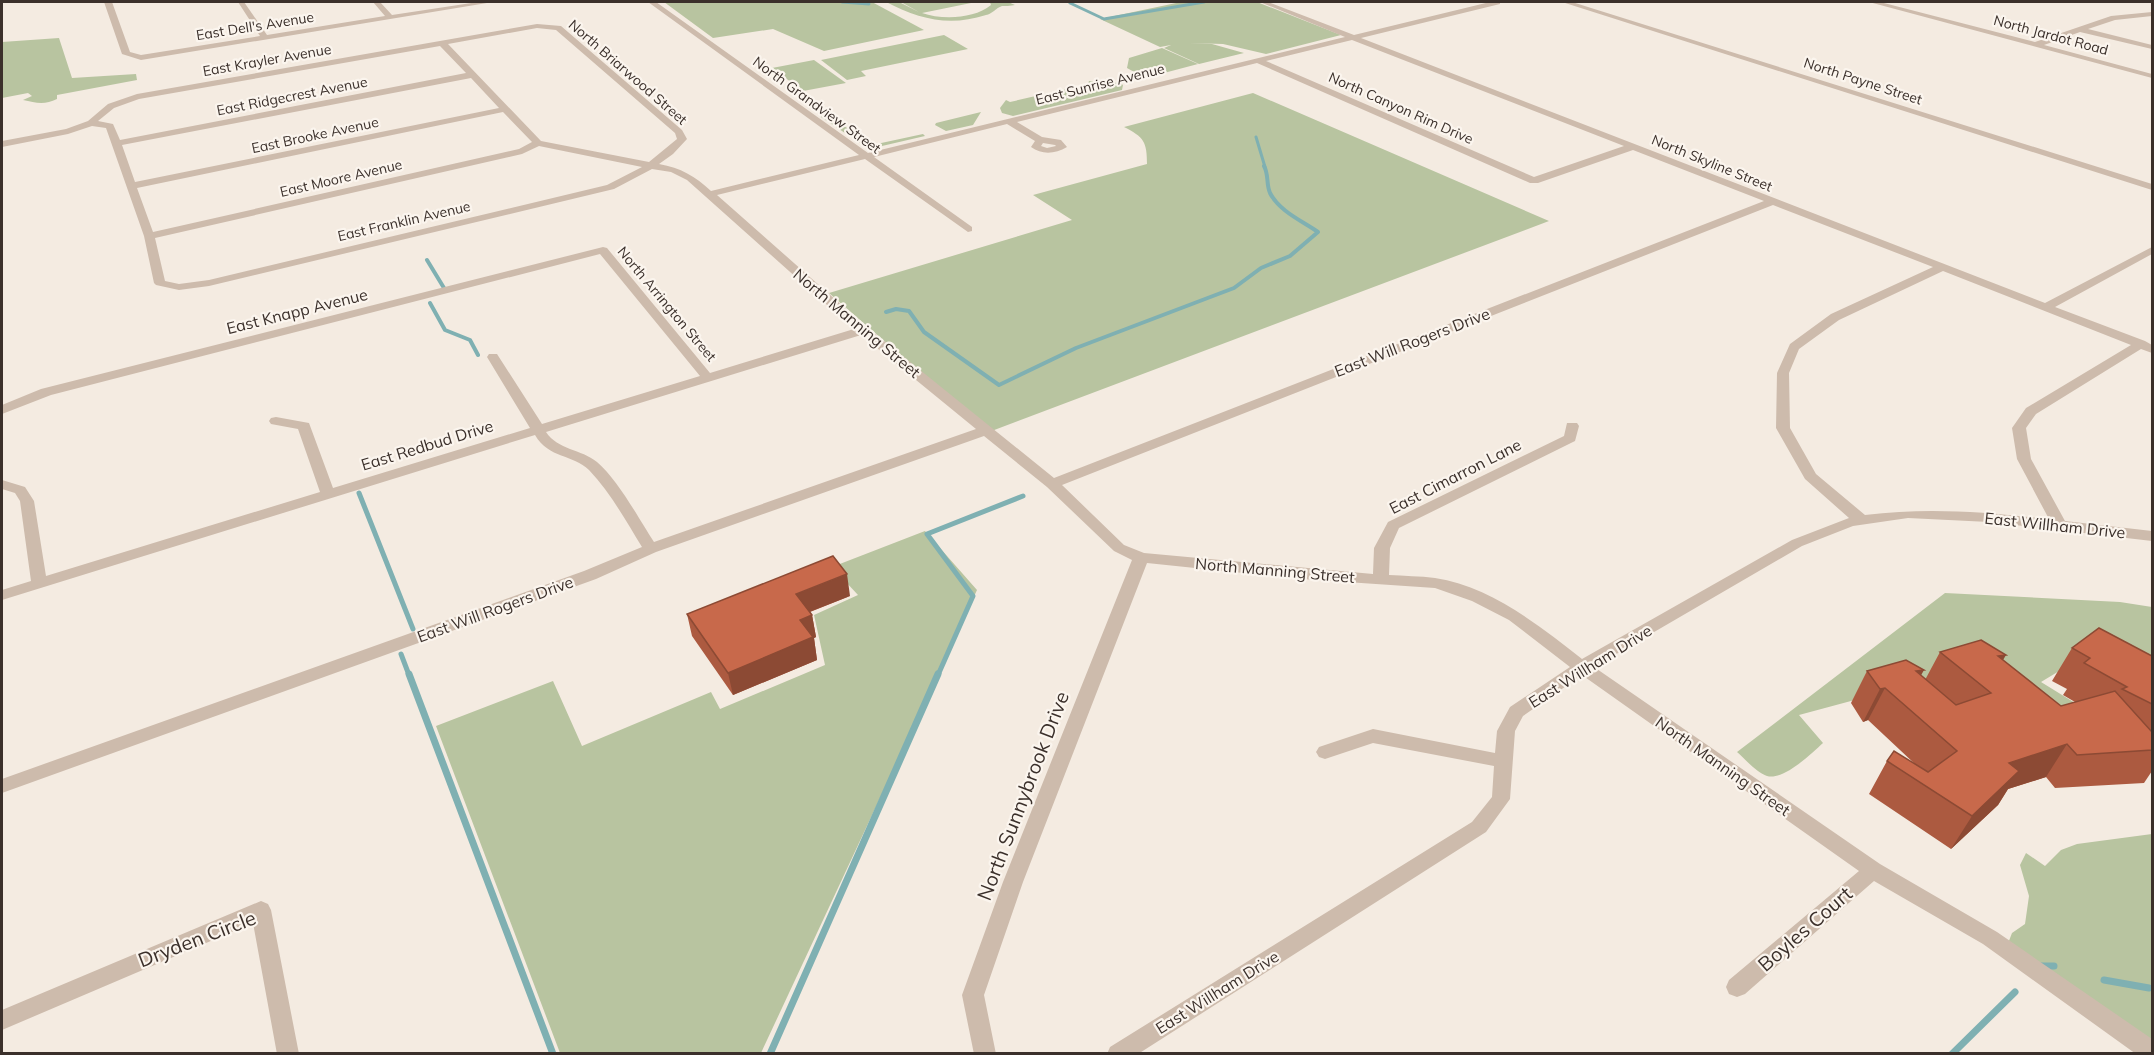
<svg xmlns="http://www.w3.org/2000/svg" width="2154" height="1055" font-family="Mulish,sans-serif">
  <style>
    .green { fill: #b8c4a0 }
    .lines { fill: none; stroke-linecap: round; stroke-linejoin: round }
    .stream-far3 { stroke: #7fb0b2; stroke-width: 3 }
    .stream-far2 { stroke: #7fb0b2; stroke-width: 4 }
    .stream-far1 { stroke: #7fb0b2; stroke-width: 5 }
    .stream { stroke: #7fb0b2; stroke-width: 7 }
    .minor { fill: #cdbbac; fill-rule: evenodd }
    .wall { fill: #ac5a40 }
    .shaded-wall { fill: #8c4a34 }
    .building { fill: #c8694b; stroke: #8c4a34; stroke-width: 1.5 }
    .labels { text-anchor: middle; stroke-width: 4.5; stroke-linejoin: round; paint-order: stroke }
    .far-street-label { font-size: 14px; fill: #3b302b; stroke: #fbf5ee }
    .street-label { font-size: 16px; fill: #3b302b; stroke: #fbf5ee }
    .near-street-label { font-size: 20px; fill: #3b302b; stroke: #fbf5ee }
  </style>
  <rect width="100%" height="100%" fill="#f4ebe1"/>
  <!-- green -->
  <path class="green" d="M664,2h208l52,28 -100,21 -51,-22 -60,9z
    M886,2h13l20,10 -18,-10h75l-54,11c20,7 52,6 69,-8l-1,-3h18l7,3c-4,1 -11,1 -13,1 -6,2 -10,8 -16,9 -37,12 -67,4 -100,-13z
    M1181,2h76l84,33 -75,19 -43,-10 -34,-1 23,1 32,9 -45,11 -35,-16 7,-3 -11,2 -60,-28z
    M944,35l24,14 -107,22 5,5 -19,4 -26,-20z
    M59,38l13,40 64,-4 1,6 -80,15v4c-12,6 -21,4 -34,1l9,-4 -4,-3 -26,5v-56z
    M1162,48l36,16 -53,14 -18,-10 2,-10z
    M814,60l32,23 -43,8 -31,-23z
    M1089,81l31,2 3,2 -1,5 -109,26 -11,-3 -2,-5 6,-8 4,2 78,-18z
    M1253,93l296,128 -560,211 -160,-139 243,-73 -39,-25 114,-31c0,-22 -3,-27 -23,-37z
    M981,112l-8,13 -27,6 -11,-6 1,-2z
    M823,115h5l44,30 51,-11 2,2 -56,13 -48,-32z
    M925,531l52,59 -216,463h-201l-124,-327 117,-45 29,65 129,-54 9,17 105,-44 -11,-50 44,-20 -26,-28z
    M1945,593l175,9 32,5v64l-73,-12 -38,23 60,37 -187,-35 -115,31 24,28c-12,11 -40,38 -56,33 -10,-3 -22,-17 -30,-24z
    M2152,834v213l-145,-101 5,-13 13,-9 4,-28 -9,-31 6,-12 19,13 16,-16 16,-6z"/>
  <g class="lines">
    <!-- stream-far3 -->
    <path class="stream-far3" d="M842,2l27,2
      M1070,3l34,16 100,-17
      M1256,137l9,30"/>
    <!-- stream-far2 -->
    <path class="stream-far2" d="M427,260l17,28
      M430,303l15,27 25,10 8,15
      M886,312l10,-3 13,2 15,21 75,53 77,-37 158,-60 27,-20 29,-12 28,-24c-16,-11 -39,-21 -48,-39 -4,-9 -1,-18 -6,-27"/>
    <!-- stream-far1 -->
    <path class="stream-far1" d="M359,493l54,136
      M401,654l8,21
      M938,675l35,-79 -46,-62 96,-38"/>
    <!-- stream -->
    <path class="stream" d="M409,674l144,380
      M2041,966h13
      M2104,980l45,8
      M770,1054l168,-380
      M1952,1054l63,-62"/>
    <!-- minor -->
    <path class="minor" d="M104,2h8l18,50 11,3 119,-19 -22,-34h6l23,33 118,-19 -12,-14h7l12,13 86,-13h15l-352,58 -19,-6z
      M648,2h8l212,151 477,-116 -85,-35h8l86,33 136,-33h10v2l-139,34 684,265 107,-56v7l-97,53 90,34 7,4v8l-11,-4 -105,65 -10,14 5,31 34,62 87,10v10l-163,-19 -81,-4 -55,8 -51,20 -208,121 286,197 117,68 155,107v15h-16l-153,-110 -109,-63 -129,113 -8,3 -8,-3 -3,-7 3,-7 130,-109 -277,-196 -59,41 -8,15 -5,68 -24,33 -348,222h-31l3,-7 362,-225 20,-25 2,-31 -121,-23 -48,16 -6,-2 -3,-5 3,-5 54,-18 122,24 2,-22 13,-24 60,-40 -61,-47 -37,-19 -37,-13 -133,-9 -155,-16 -124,319 -39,113 12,59h-22l-12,-59 41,-113 129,-322 -18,-9 -67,-64 -63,-51 -328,116 -60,27 -594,214v-14l582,-208 58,-24c-16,-26 -32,-55 -53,-77 -16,-16 -40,-11 -54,-35l-533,165v-10l29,-9 -11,-80 -5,-8 -13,-4v-9l23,7 9,14 12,75 274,-84 -22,-63 -27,-5 -2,-3 2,-3 5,-1 33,6 24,65 197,-60 -43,-71 2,-3h8l45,70 158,-48 -100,-122 -549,141 -49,19v-9l39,-16 562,-142 4,1 103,125 144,-44 -167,-149 -16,-8 -19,-3 -38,20 -405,97 -30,4 -23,-5 -2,-2 -10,-47 -38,-108 -14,-2 -24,8 -66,13v-6l64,-12 22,-8 20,-17 29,-10 400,-70 24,2 121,104 5,9 -14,15 -14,10c22,4 36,12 52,27l148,-36zM537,28l19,2 119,103 2,6 -28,23 -108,-21 -93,-97zM1352,40l272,106 -90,31 -268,-116zM440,46l26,27 -346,67 -7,-16 -15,-3 16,-13 25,-9zM1257,63l273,120h8l95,-33 131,51 -710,277 -191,-154 -146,-129 148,-36 103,73 4,-1v-4l-98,-70 133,-33 28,17 -4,6c11,8 24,7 36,0l-6,-7 -19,-3 -25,-15zM471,78l28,30 -364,74 -13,-37zM503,112l29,30 -13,7 -366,83 -16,-44zM1043,143l12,2 1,1 -9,2 -6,-2zM539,146l103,21 -35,18 -398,95 -30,4 -14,-3 -10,-43 367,-84zM1773,205l160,62 -102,47 -41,30 -13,29 -1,55 29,51 44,39 -57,22 -210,119c-42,-33 -92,-73 -147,-81 -15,-2 -31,-2 -46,-3l1,-27 9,-20 176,-87 4,-15 -2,-3h-10l-3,13 -176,86 -14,26 -1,26 -229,-21 -20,-8 -62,-60zM1943,271l188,74 -105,63 -14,20 5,31 32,60c-64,-7 -120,-12 -184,-4l-49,-41 -26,-46 -1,-55 10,-24 40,-29zM861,335l115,94 -322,113c-15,-23 -36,-62 -57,-80 -16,-13 -39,-12 -51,-30z
      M1562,2h10l580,182v6z
      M1869,2h11l155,40 76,-26 41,-4v4l-37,4 -27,9 64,16v4l-72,-17 -36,13 108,29v4z
      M261,901l7,3 3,6 28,144h-22l-24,-131 -251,107v-20z"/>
  </g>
  <!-- wall -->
  <path class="wall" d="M850,596l-40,16 2,3 4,22 -2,1 3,22 -84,35 -41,-59 -5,-22z
    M2072,648l80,8v115l-8,12 -89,5 -9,-11 -38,12 -10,16 -47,44 -82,-55 18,-33 29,4 -48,-45 -5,2 -12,-19 16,-32 54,5 4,4 15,-28 63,8 58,46 14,-4 -12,-7 4,-6 -15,-8z"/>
  <!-- shaded-wall -->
  <path class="shaded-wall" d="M847,574l3,22 -51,20 -3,-22z
    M812,615l4,22 -2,1 3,22 -84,35 -5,-22 72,-53z
    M2006,655l-19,32 11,-31z
    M1924,670l-18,32 10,-31z
    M1885,688l-17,32 -5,2 17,-33z
    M2067,744l-21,33 -38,12 -10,16 -47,44 21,-33 37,-53z"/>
  <!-- building -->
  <path class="building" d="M833,556l14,18 -51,20 16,21 -12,5 13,17 -85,36 -41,-59z
    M2099,628l53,28v48l-30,-15 5,-2 -43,-24 6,-5 -18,-10z
    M1981,640l25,15 -8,1 63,50 54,-15 37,41v18l-75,5 -10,-11 -58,19 10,8 -47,45 -85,-55 7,-10 34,21 29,-21 -72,-63 -5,1 -13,-18 39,-11 18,10 -8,1 40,34 35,-12 -51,-41z"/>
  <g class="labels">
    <!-- far-street labels -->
    <g class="far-street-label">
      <text transform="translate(255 26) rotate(-9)" y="5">East Dell's Avenue</text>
      <text transform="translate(2051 35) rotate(15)" y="5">North Jardot Road</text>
      <text transform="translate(267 60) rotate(-10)" y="5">East Krayler Avenue</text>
      <text transform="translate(628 72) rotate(41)" y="5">North Briarwood Street</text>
      <text transform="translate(1863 81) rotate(18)" y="5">North Payne Street</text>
      <text transform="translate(1100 84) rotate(-14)" y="5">East Sunrise Avenue</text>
      <text transform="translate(292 96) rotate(-11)" y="5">East Ridgecrest Avenue</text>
      <text transform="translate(817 105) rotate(36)" y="5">North Grandview Street</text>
      <text transform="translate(1401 108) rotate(24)" y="5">North Canyon Rim Drive</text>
      <text transform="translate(315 135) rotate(-12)" y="5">East Brooke Avenue</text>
      <text transform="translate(1712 163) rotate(22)" y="5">North Skyline Street</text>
      <text transform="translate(341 178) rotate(-13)" y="5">East Moore Avenue</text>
      <text transform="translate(404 221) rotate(-13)" y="5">East Franklin Avenue</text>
      <text transform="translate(667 304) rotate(50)" y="5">North Arrington Street</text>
    </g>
    <!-- street labels -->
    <g class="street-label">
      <text transform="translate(297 311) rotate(-14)" y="6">East Knapp Avenue</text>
      <text transform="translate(857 323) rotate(40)" y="6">North Manning Street</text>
      <text transform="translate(1412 342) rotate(-21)" y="6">East Will Rogers Drive</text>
      <text transform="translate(427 445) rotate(-17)" y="6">East Redbud Drive</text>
      <text transform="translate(1455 476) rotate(-27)" y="6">East Cimarron Lane</text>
      <text transform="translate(2055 525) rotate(6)" y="6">East Willham Drive</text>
      <text transform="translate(1275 570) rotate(5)" y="6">North Manning Street</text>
      <text transform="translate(495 609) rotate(-20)" y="6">East Will Rogers Drive</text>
      <text transform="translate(1590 666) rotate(-32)" y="6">East Willham Drive</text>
      <text transform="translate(1723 766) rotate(35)" y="6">North Manning Street</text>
      <text transform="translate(1217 992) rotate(-32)" y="6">East Willham Drive</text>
    </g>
    <!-- near-street labels -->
    <g class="near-street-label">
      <text transform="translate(1023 796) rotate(-69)" y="7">North Sunnybrook Drive</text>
      <text transform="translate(1805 929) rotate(-41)" y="7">Boyles Court</text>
      <text transform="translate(197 939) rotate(-21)" y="7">Dryden Circle</text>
    </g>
  </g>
  <!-- border -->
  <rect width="2154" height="1055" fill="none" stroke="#3b302b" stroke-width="6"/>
</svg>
